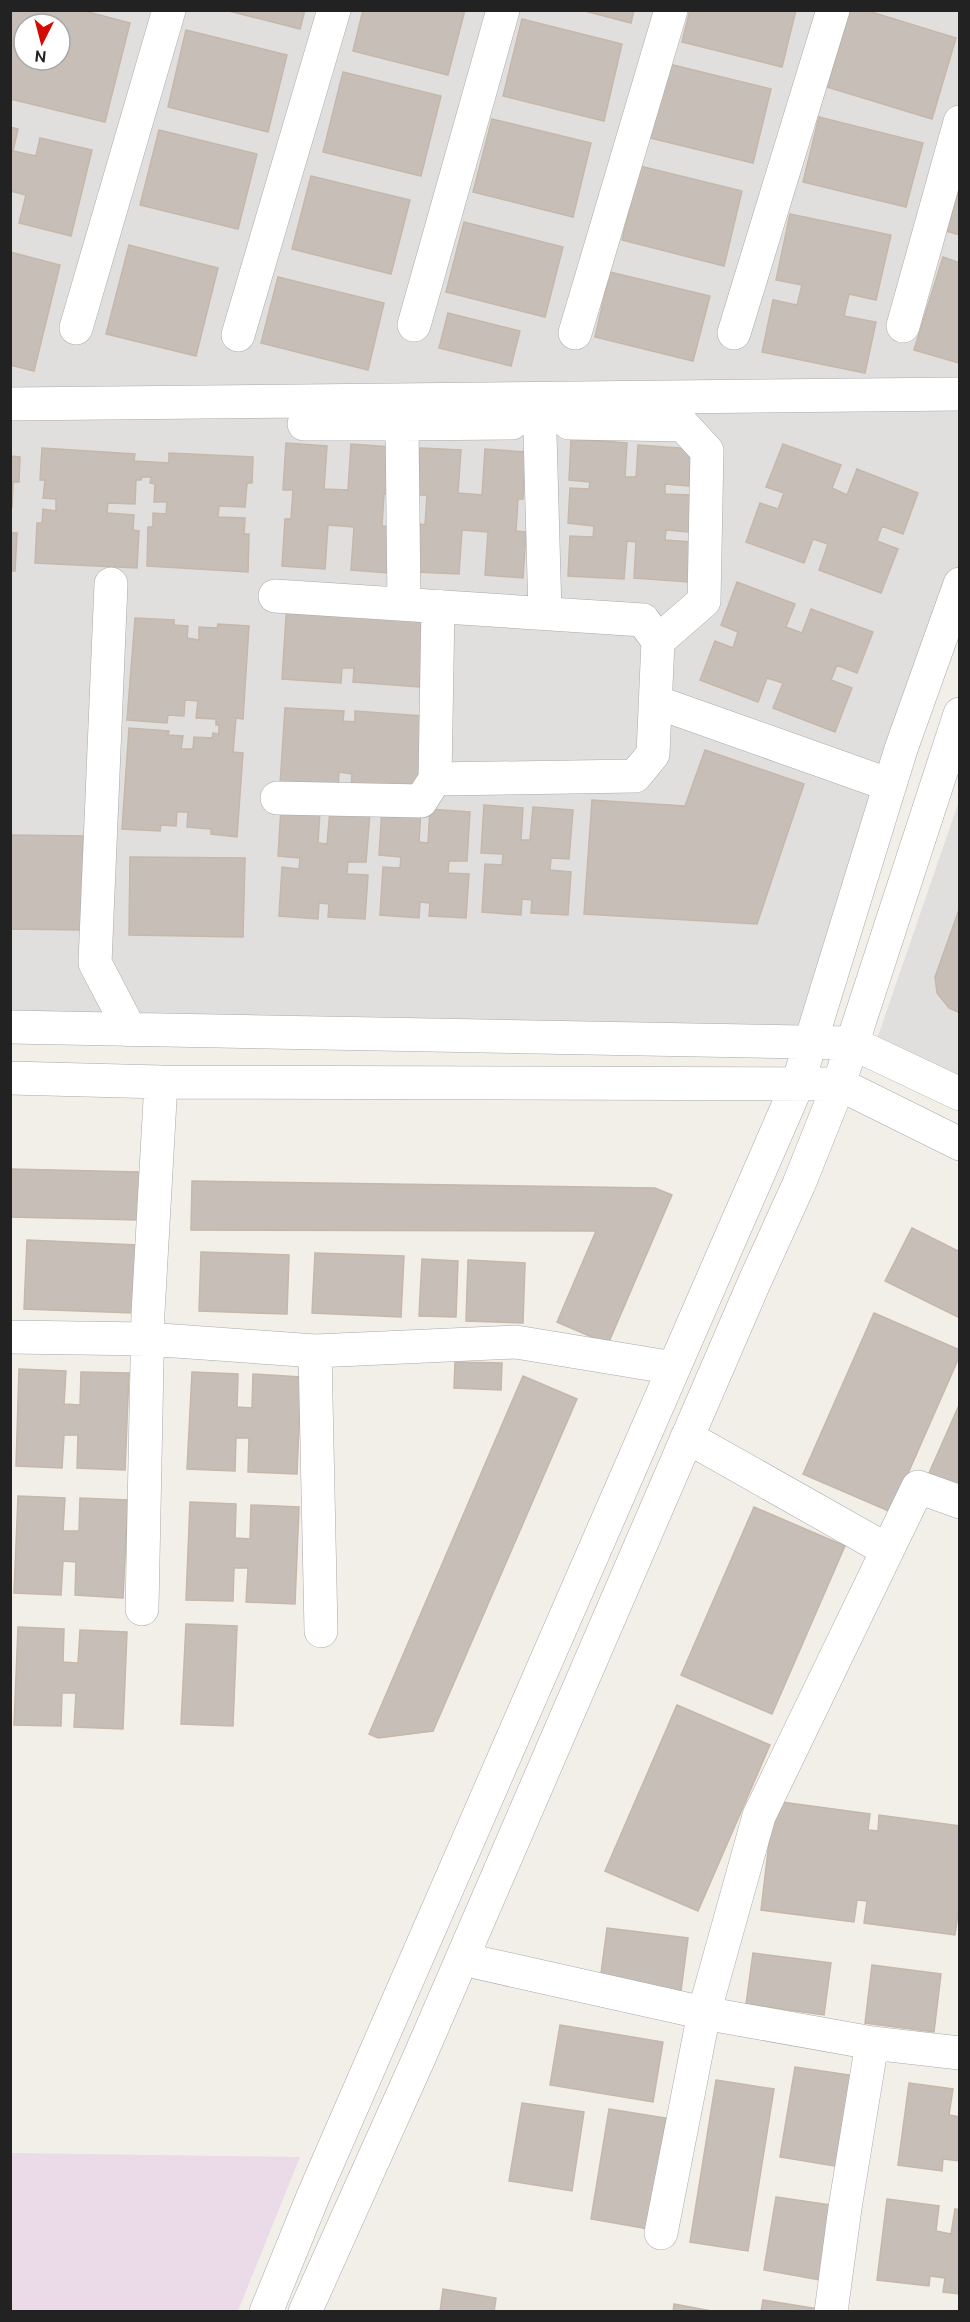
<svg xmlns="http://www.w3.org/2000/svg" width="970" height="2322" font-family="Ubuntu,sans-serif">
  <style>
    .residential { fill: #e0dfde; fill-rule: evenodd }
    .industrial { fill: #ebdae7 }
    .building { fill: #c7bfb7; stroke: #c5b7a9; stroke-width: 1.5; fill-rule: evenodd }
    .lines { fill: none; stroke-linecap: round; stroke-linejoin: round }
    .minor-casing { stroke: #a9a9a9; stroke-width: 34 }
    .minor { stroke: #fff; stroke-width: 33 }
  </style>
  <rect width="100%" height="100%" fill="#f2efe8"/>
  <!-- residential -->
  <path class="residential" d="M11,11h948v569l-158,448 -790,-16zM24,24h36v36h-36z
    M959,801v280l-83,-39z"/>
  <!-- industrial -->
  <path class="industrial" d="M11,2153l289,4 -62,154 -227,1z"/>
  <!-- building -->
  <path class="building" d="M10,10h71l49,13 -25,99 -95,-23zM24,24h36v36h-36z
    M225,10h80l-5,19z
    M363,10h102l-17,65 -95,-24z
    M581,10h53l-3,13z
    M690,10h106l-14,57 -100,-25z
    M850,10h15l91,28 -24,81 -105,-32z
    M522,19l100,25 -18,77 -101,-25z
    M186,30l101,25 -19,77 -100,-25z
    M669,64l102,25 -18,74 -103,-25z
    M343,72l98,24 -20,80 -98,-24z
    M819,117l104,26 -17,64 -103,-25z
    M492,119l99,24 -18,74 -100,-25z
    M10,127l8,2 -5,22 23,5 4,-18 52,12 -21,86 -52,-13 7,-28 -16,-4z
    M159,130l98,24 -19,75 -98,-24z
    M640,166l102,25 -18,75 -102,-26z
    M311,176l99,24 -19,74 -99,-25z
    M960,188v47l-14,-4z
    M790,214l101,21 -15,65 -27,-6 -5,22 32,6 -11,51 -103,-21 11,-52 24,5 5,-20 -26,-5z
    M464,222l99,25 -18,70 -99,-25z
    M129,245l89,23 -22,88 -90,-22z
    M10,252l50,13 -26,106 -24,-6z
    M943,257l17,6 -1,100 -45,-13z
    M610,272l100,24 -17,65 -98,-24z
    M278,277l106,26 -16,67 -107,-27z
    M448,313l72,18 -9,35 -72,-18z
    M571,439l56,4 -2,34h11l2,-32 54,4 -3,37 -24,-2v10l26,1 -2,37 -23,-2 -1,10 27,2 -3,40 -55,-4 2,-36 -9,-1 -3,38 -56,-3 2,-40 23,1 1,-11 -26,-3 2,-35 19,1 1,-7 -21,-2z
    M286,443l41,3 -3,43 24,1 3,-46 41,3 -3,47h-5l-2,32 9,1 -2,46 -38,-3 3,-43 -26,-2 -3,44 -43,-3 3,-47h6l2,-29h-10z
    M783,444l58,21 -9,23 15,7 10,-26 61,24 -15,41 -21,-8 -5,15 21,8 -17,44 -62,-23 9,-26 -15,-5 -9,24 -58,-21 14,-39 18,6 6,-16 -18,-6z
    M42,448l93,6 -1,7 35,2v-10l84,4 -1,26h-5l-2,24 -26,-1 -1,11 27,1 -1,16h5l-1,38 -101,-6 1,-39h5v-14l13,1 1,-12h-13l1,-18 -5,-1 1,-6h-9l-1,3h-5l-1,24 -27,-1 -1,10 27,2 -1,15 6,1 -2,37 -102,-5 2,-40h5l1,-14 13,2v-12l-13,-1 2,-18h-5z
    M420,448l41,2 -3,43 24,2 3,-46 41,3 -3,47h-5l-2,32 10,1 -3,46 -38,-3 3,-43 -26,-2 -3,44 -43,-2 4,-48 5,1 2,-30h-10z
    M10,456l10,1 -1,25h-6l-1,25h-2z
    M10,517l1,16h6l-2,38h-5z
    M737,582l58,22 -9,23 16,6 9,-24 62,23 -16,41 -20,-8 -6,15 21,8 -17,44 -62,-24 10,-25 -16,-5 -9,24 -58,-22 15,-39 18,7 5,-16 -17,-7z
    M287,602l138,8 -5,77 -67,-5 1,-14h-12l-1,15 -59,-4z
    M135,618l39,2v5l14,1 -1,12 12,2v-13l18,1 1,-4 31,2 -6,93 -7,-1 -3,34 10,1 -6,84 -26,-3v-5l-24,-2 1,-15h-11l-1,14 -15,-1 -1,6 -38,-2 7,-101 40,3 -1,4 15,1 -2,13h12l1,-12 18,1 1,-5 6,1v-9h-3v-6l-20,-1 2,-17 -13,-1 -1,16 -16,-1 -1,8 -40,-3z
    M285,708l59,3 -1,10 12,1v-11l68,5 -6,76 -66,-4 1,-14 -13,-2 -1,17 -58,-4z
    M705,750l99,34 -47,140 -173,-10 8,-114 93,6z
    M484,805l39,3 -2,32h9l3,-33 40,3 -4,49 -18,-1 -1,12 21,2 -3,43 -37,-2 1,-13 -10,-1 -1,16 -39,-3 3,-48 17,1 1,-11 -22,-1z
    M281,808l39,3 -2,32 9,1 3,-34 40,3 -4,49h-18l-1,12 21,1 -3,44 -37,-2 1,-13 -10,-1 -1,16 -39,-3 3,-49 17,2 1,-11 -22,-2z
    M382,808l39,2 -2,32 9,1 2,-34 40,3 -3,49h-18l-1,12 21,1 -3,44 -37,-2 1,-13 -10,-1 -1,16 -39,-3 3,-48 17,1 1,-11 -22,-2z
    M10,835l73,1v94l-73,-1z
    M130,857l115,1 -2,79 -114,-2z
    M960,907v106l-11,-5 -12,-15 -2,-16z
    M10,1169l130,3 -1,48 -129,-3z
    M192,1181l463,7 17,7 -64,149 -51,-22 39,-91 -405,-1z
    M912,1228l48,24v66l-75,-37z
    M27,1240l110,5 -3,68 -110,-4z
    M201,1252l88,3 -2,59 -88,-3z
    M315,1253l89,3 -3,61 -89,-4z
    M422,1259l36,2 -2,56 -37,-1z
    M468,1260l57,3 -2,60 -57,-2z
    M874,1313l86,37v5l-69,157 -88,-38z
    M455,1362l47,1 -1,27 -47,-2z
    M19,1369l47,2 -2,33 16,1 1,-33 48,1 -4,97 -48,-2 1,-33h-14l-2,33 -46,-2z
    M192,1372l46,2 -1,33 15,1 1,-34 48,3 -4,97 -49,-2 1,-34h-13l-1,33 -48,-2z
    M523,1376l54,23 -144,332 -55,7 -9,-4z
    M960,1403v83l-31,-13z
    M18,1496l47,2 -2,33h16l1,-33 48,2 -5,98 -48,-3 1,-33 -13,-1 -2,34 -47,-2z
    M190,1502l46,2 -1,34 15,1 1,-34 48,2 -4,97 -49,-2 2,-34h-14l-1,33 -47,-1z
    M754,1507l91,39 -73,168 -91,-39z
    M186,1624l51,2 -4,100 -52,-2z
    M18,1627l46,2 -1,33 15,1 2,-33 47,2 -4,97 -49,-2 2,-34h-14l-1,33 -47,-1z
    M677,1705l93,40 -72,166 -93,-40z
    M774,1801l96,13 -2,16 10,1 1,-16 81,11v74l-5,35 -91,-12 3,-22 -10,-1 -3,22 -93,-12z
    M607,1928l81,10 -7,53 -81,-10z
    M753,1953l78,10 -7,52 -78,-11z
    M872,1965l69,9 -7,58 -69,-9z
    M560,2025l103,17 -10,60 -103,-17z
    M795,2067l60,9 -15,91 -60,-10z
    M716,2080l58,9 -26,162 -58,-9z
    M909,2083l44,6 -4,26 11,2v44l-17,-2 -1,12 -44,-6z
    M522,2103l62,9 -12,79 -63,-10z
    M609,2109l57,9 -18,111 -57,-10z
    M776,2197l61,9 -12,75 -61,-11z
    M887,2199l52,7 -3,25 15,3 4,-25 5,1v84l-17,-2 2,-14 -15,-2 -1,10 -52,-6z
    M443,2289l53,9 -2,14h-54z
    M763,2300l55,9v3h-57z
    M674,2304l43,8h-44z"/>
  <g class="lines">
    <!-- minor casing -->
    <g class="minor-casing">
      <path id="minor" d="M414,325l89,-315
        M903,326l57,-204
        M76,328l93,-318
        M575,333l96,-323
        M734,333l99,-323
        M238,335l96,-325
        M539,399l6,214
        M10,404l950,-10
        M569,423l114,2 24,26 -3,150 -46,40
        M304,424h98
        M111,584l-16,379 35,67
        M275,596l368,24 15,21 -5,113 -18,22 -200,3 -14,22 -144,-3
        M404,604l-2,-180 110,-1
        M656,702l234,83
        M435,779l3,-173
        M10,1027l842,16 108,51
        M10,1078l151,4 678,2 121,60
        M10,1337l137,2 168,12 201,-9 158,26
        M315,1351l6,280
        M687,1437l200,113
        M142,1609l6,-296 13,-231
        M462,1959l242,54 168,30 -27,165 -14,104
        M872,2043l88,10
        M661,2233l43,-220 55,-197 159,-329 42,15
        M266,2312l48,-118 484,-1111 103,-334 59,-165
        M305,2312l114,-254 335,-775 45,-99 40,-100 121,-370"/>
    </g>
    <!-- minor -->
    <use href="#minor" class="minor"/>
  </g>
  <!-- border -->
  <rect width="970" height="2322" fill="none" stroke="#222222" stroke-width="24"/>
  <!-- north arrow -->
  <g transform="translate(42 42) rotate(186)"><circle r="28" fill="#ffffff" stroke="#a7a7a7" stroke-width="1.5"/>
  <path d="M0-4.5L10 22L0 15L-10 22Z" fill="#d30b00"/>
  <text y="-9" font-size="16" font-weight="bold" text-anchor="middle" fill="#222222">N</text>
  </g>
</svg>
